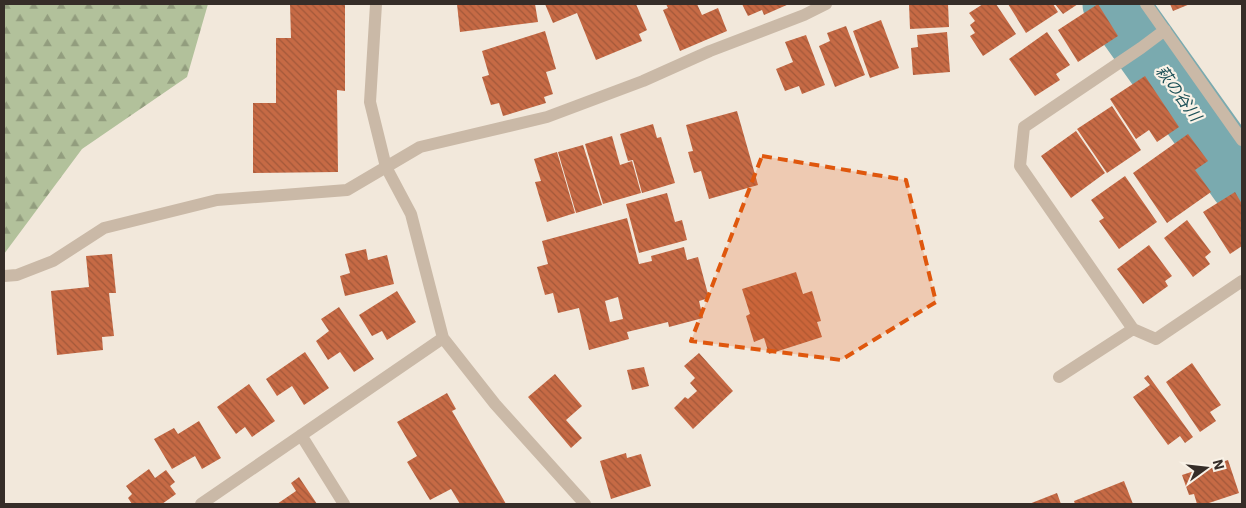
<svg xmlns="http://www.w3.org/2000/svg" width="1246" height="508" font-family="'IBM Plex Sans','Noto Sans JP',sans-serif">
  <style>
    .forest { fill: url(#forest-firs) }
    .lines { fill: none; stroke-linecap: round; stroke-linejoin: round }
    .river { stroke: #7aaaaf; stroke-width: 65 }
    .building { fill: url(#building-back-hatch); fill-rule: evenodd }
    .minor { stroke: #cab9a7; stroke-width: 12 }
    .marked { fill: #df570d; fill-opacity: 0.2; stroke: #df570d; stroke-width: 4; stroke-dasharray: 10 6; stroke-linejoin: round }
    .labels { text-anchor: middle; stroke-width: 4.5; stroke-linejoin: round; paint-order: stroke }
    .water-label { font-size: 16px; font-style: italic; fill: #1d5158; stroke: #f9f2e7 }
  </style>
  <defs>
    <pattern id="forest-firs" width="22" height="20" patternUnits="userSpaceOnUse" patternTransform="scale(1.25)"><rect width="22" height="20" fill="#b2c19b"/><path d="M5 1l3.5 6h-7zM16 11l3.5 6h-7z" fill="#929d7e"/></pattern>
    <pattern id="building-back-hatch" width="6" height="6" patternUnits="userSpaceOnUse" patternTransform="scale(1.25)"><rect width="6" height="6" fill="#c66a45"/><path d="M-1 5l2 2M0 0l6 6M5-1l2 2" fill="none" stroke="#a2583a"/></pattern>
  </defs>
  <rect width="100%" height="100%" fill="#f2e8db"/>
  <!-- forest -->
  <path class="forest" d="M4,4h204l-21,73 -105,72 -78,105z"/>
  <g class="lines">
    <!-- river -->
    <path class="river" d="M1115,4l127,178"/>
  </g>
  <!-- building -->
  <path class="building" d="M290,4h55v87l-8,-1 1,82 -85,1v-70h23v-65h15z
    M457,4h78l3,18 -78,10z
    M545,4h91l11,26 -8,4 3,7 -46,19 -19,-47 -24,10z
    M666,4h31l5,11 16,-7 9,23 -47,20 -17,-41 5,-2z
    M742,4h47l-25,11 -2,-5 -14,6z
    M909,4h39l1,23 -39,2z
    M983,4h13l20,30 -33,22 -13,-20 5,-3 -5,-8 5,-4 -6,-8z
    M1008,4h45l5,8 -32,21z
    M1055,4h23l-15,10z
    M1098,4l20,32 -40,26 -20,-32z
    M1170,4h20l-17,7z
    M881,20l18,48 -29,10 -17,-47z
    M846,26l19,49 -30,12 -16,-41 11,-5 -3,-8z
    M545,31l11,38 -10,3 7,22 -9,3 2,6 -43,13 -4,-13 -8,2 -9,-28 7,-2 -7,-24z
    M947,32l3,40 -37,3 -2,-27 7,-1 -1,-12z
    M1047,32l23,33 -14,9 4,6 -25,16 -26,-37z
    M806,35l19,50 -23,9 -3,-8 -14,5 -9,-22 17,-7 -8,-20z
    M1145,76l34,51 -22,15 -8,-12 -13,9 -26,-40z
    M1112,106l29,44 -34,23 -30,-44z
    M737,111l21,74 -49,14 -8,-28 -7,2 -6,-21 5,-1 -7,-26z
    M653,124l4,14 4,-1 14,46 -33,10 -9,-33 -5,1 -8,-27z
    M1076,131l29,42 -34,25 -30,-42z
    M1188,134l20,27 -13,9 16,22 -44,31 -34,-50z
    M612,136l8,29 12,-4 9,32 -38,11 -18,-60z
    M583,145l19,60 -26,8 -18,-61z
    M557,152l18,61 -28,9 -12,-40 6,-1 -7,-22z
    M1125,176l32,46 -38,27 -20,-28 5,-3 -13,-18z
    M1235,192l7,12v42l-12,8 -27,-42z
    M667,193l8,29 7,-2 5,20 -48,13 -13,-49z
    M627,218l12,46 13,-3 -1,-5 33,-9 3,13 11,-3 11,41 -10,3 4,17 -34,9 -1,-5 -41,10 2,7 -40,11 -10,-42 -21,5 -5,-20 -8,2 -8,-28 11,-3 -6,-23zM618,297l5,22 -13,3 -5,-21z
    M1187,220l24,32 -6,5 5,7 -17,13 -29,-39z
    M1149,245l23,31 -7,5 3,5 -25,18 -26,-35z
    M366,249l2,11 19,-5 7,29 -49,12 -5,-20 10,-3 -5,-19z
    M112,254l4,39h-7l5,43 -12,1 1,13 -46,5 -6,-64 38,-4 -3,-31z
    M796,272l7,22 9,-3 9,30 -4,1 5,15 -53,17 -5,-16 -10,4 -8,-26 4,-2 -8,-25z
    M397,291l19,31 -29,18 -5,-9 -10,5 -13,-21z
    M339,307l35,52 -20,13 -14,-20 -12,8 -12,-19 13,-10 -8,-12z
    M305,352l24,36 -25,17 -12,-19 -15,10 -11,-17z
    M699,353l34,38 -40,38 -19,-21 11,-11 3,2 9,-8 -7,-8 5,-5 -11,-12z
    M1192,363l29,42 -11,7 6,9 -16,11 -34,-50z
    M644,367l5,19 -17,4 -5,-20z
    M555,374l27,32 -16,14 16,18 -11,10 -43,-51z
    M1148,375l45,62 -8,6 -5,-7 -12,9 -35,-48 17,-12 -6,-7z
    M249,384l26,37 -23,16 -7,-10 -9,7 -19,-27z
    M447,393l9,16 -4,2 54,93h-46l-9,-15 -21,11 -23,-38 10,-6 -20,-34z
    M199,421l22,37 -19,11 -7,-13 -23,13 -18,-30 20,-11 4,6z
    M626,453l1,5 14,-4 10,32 -40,13 -11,-38z
    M1228,460l11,33 -33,11h-9l-3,-10 -5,1 -7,-20z
    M149,469l6,9 11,-8 9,12 -5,4 6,8 -14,10h-30l-4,-6 4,-4 -6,-8z
    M299,477l18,27h-40l19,-13 -5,-8z
    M1124,481l9,23h-58l-1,-3z
    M1057,493l4,11h-32z"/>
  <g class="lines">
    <!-- minor -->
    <path class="minor" d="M376,4l-6,98 16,65 25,47 32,124 52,66 90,100
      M1146,4l96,136
      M1165,30l-24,18 -117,79 -4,39 113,163 23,10 86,-58
      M4,276l13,-1 36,-14 51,-33 113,-28 130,-10 73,-43 127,-30 96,-36 67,-30 94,-36 22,-11
      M1059,377l74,-48
      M301,435l43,69
      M201,504l242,-166"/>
  </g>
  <!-- marked area -->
  <path class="marked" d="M762,156l144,24 30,122 -95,58 -150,-19z"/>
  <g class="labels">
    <!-- water labels -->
    <g class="water-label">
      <text transform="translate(1179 93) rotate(54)" y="6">萩の谷川</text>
    </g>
  </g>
  <!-- border -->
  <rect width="1246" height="508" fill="none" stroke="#362d28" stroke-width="10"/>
  <!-- north arrow -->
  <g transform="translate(1206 468) rotate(75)" stroke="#f9f2e7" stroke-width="4" paint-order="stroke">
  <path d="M0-4L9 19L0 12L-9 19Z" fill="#362d28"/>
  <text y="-8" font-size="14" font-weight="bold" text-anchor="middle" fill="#362d28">N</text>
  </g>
</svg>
